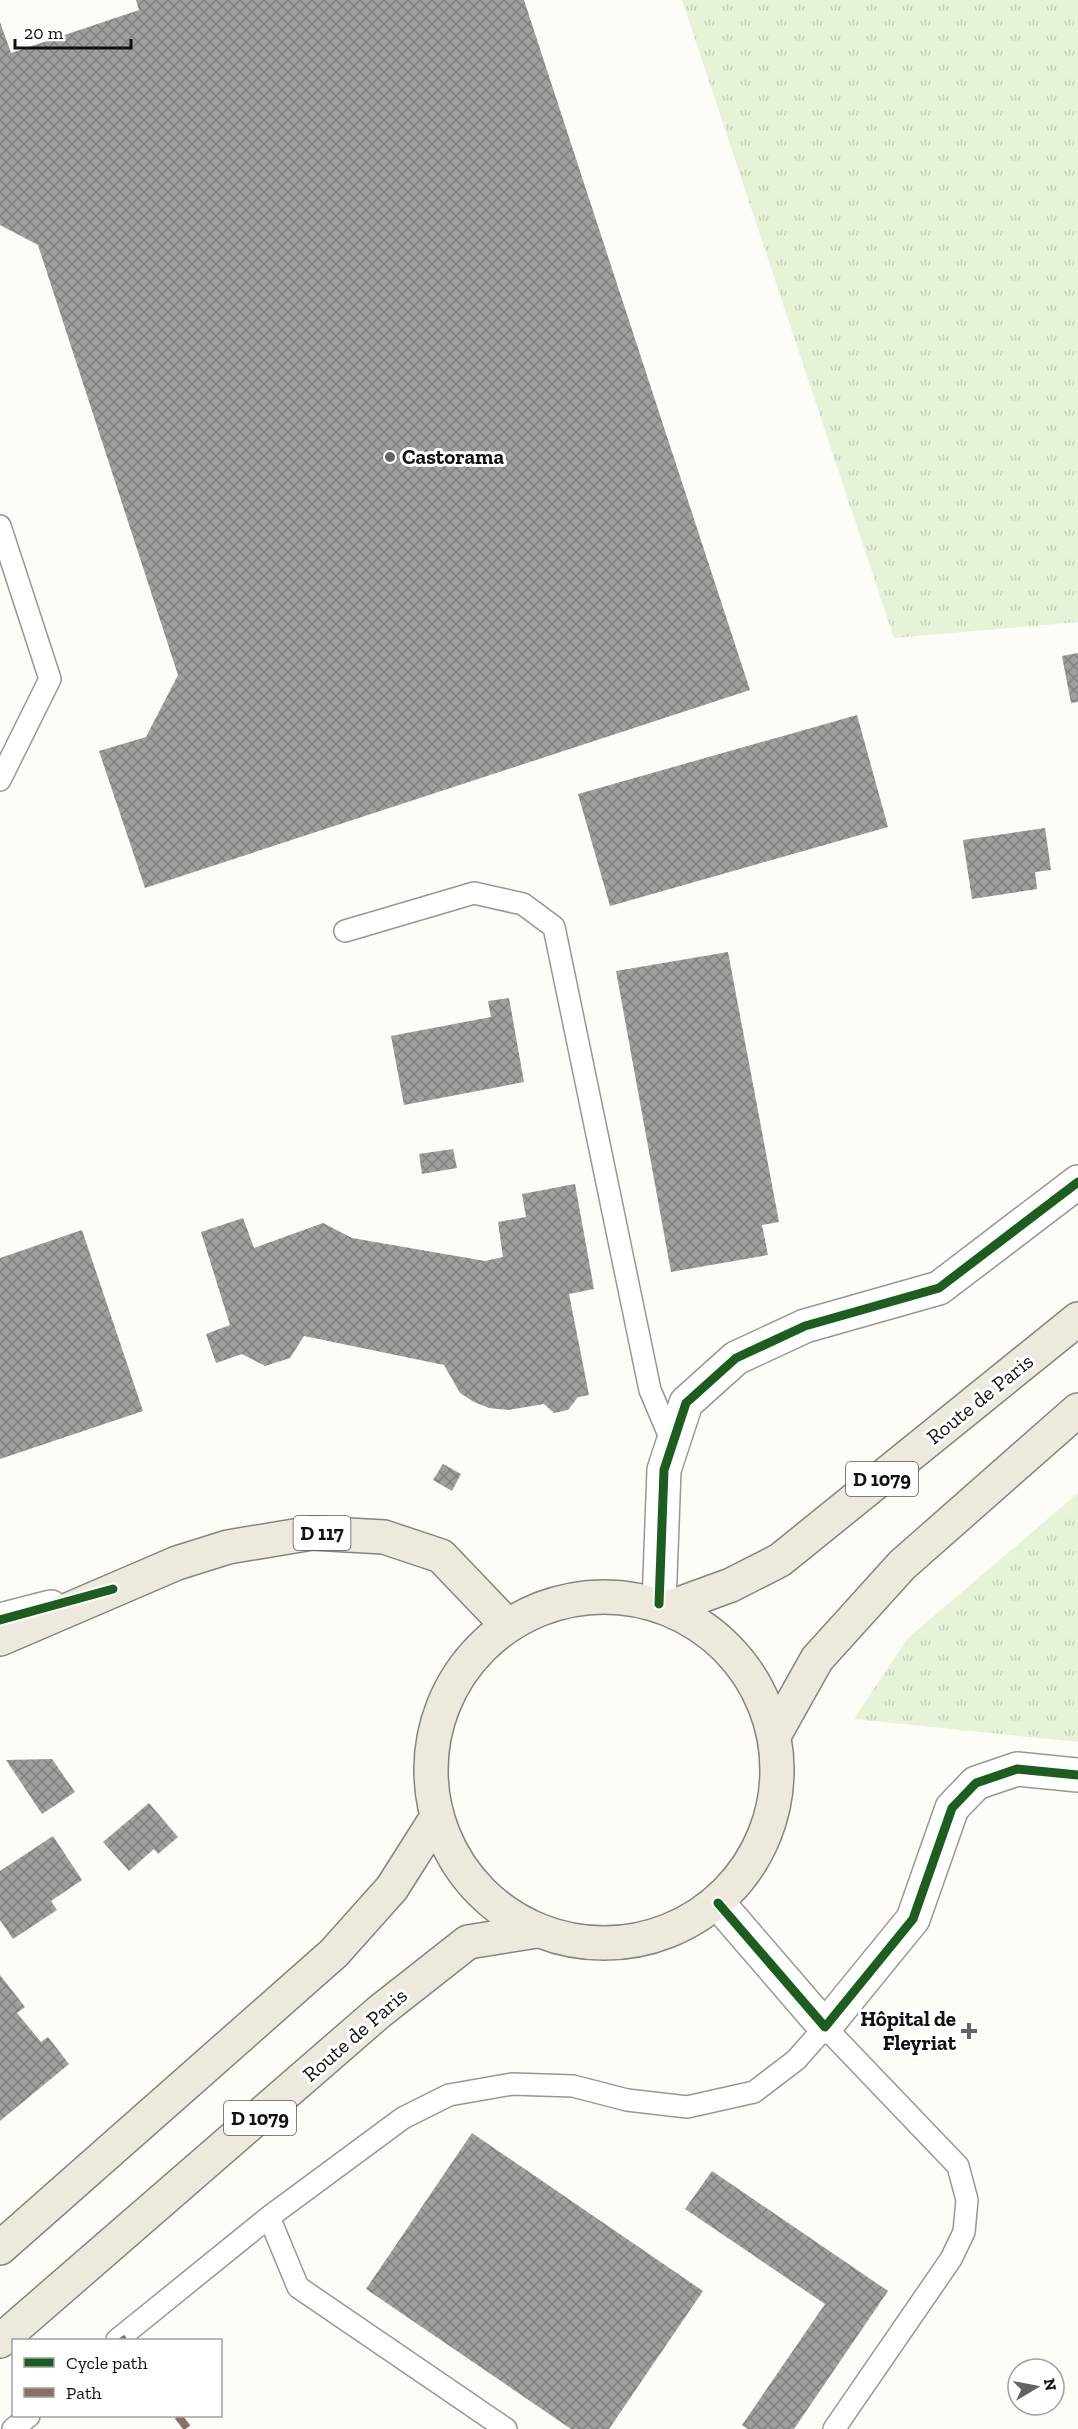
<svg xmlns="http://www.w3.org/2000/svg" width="1078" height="2429" font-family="'Zilla Slab',serif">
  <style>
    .grass { fill: url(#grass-tufts) }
    .building { fill: url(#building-cross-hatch) }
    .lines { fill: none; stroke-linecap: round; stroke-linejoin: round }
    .service-casing { stroke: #979795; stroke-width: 24 }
    .minor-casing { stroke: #979795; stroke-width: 36 }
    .primary-casing { stroke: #858482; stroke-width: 36 }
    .service { stroke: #fffffe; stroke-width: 21 }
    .minor { stroke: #fffffe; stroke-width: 33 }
    .primary { stroke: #ede9dc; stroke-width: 33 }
    .quiet { stroke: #8d6e63; stroke-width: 8; stroke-dasharray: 15 8; stroke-linecap: butt }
    .cycleway-casing { stroke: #fff; stroke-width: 13 }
    .cycleway { stroke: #1b5e20; stroke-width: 9 }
    .poi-dot { fill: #646362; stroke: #fff; stroke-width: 2 }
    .labels { text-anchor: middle; stroke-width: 6; stroke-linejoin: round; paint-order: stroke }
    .shield { fill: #fff; stroke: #585858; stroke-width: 1.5 }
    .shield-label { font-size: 20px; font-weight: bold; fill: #111 }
    .poi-label { font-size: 21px; font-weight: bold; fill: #111; stroke: #fff; text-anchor: start }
    .street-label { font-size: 21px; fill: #111; stroke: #fff }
  </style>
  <defs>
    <pattern id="grass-tufts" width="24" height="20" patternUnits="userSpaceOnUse" patternTransform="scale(1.5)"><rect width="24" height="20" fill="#e7f3d7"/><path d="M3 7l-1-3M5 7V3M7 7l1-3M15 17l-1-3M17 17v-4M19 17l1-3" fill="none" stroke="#c5cfb8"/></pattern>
    <pattern id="building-cross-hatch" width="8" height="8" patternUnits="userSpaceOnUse" patternTransform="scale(1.5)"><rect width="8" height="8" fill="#a19f9c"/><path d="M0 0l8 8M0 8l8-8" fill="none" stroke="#82807e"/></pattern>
  </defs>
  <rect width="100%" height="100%" fill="#fdfcf7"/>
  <!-- grass -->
  <path class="grass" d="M682,0h396v622l-184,16z
    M1078,1493v249l-224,-23 54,-81z"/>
  <!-- building -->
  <path class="building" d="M136,0h388l226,690 -605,198 -46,-137 47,-14 32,-62 -140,-430 -38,-20v-203l11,31 128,-43z
    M1078,653v49l-7,1 -9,-47z
    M857,715l31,112 -278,79 -32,-112z
    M1045,828l6,42 -16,2 2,17 -65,10 -9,-59z
    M728,952l51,270 -17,3 6,30 -97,17 -55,-301z
    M509,998l15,84 -120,23 -13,-69 100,-19 -3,-16z
    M453,1149l4,19 -35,6 -3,-20z
    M575,1184l19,105 -25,5 20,101 -11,2 -10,13 -14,3 -10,-9 -36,6 -19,-2 -15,-6 -14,-9 -16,-28 -140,-29 -14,22 -25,8 -23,-12 -26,9 -10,-29 24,-9 -29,-93 42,-14 11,30 69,-25 29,15 133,23 18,-4 -5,-35 28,-5 -4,-23z
    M82,1230l61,181 -143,48v-201z
    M443,1464l18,10 -9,17 -19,-11z
    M52,1759l23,33 -33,22 -36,-54z
    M149,1803l29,34 -20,17 -4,-5 -25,22 -26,-29z
    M53,1836l29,44 -31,21 6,9 -44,29 -13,-19v-49z
    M0,1975l25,32 -8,6 24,29 7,-5 21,27 -69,57z
    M472,2133l231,158 -94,138h-38l-205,-140z
    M712,2171l176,120 -94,138h-46l-6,-4 83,-121 -140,-95z"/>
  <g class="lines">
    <!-- service casing -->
    <g class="service-casing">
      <path id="service" d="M0,526l50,153 -50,101
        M345,931l129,-38 49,11 31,23 96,463 22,52
        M269,2217l29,70 208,142
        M117,2340l152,-123 134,-99 46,-23 63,-11 61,2 54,14 60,7 67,-15 42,-32 29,-33 133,139 9,34 -3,32 -13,27 -117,170
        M13,2429l16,-13"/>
    </g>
    <!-- minor casing -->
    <g class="minor-casing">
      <path id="minor" d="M659,1604l5,-134 22,-67 50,-45 69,-32 134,-38 139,-106
        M0,1620l51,-13
        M718,1903l107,124 88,-108 39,-111 24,-25 41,-14 61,6"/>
    </g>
    <!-- primary casing -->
    <g class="primary-casing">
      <path id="primary" d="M431 1770a173 173 0 1 1 346 0a173 173 0 1 1-346 0Z
        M668,1608l63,-23 49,-25 298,-241
        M0,1639l177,-76 51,-16 84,-14 72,4 57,19 66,69
        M775,1734l42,-75 85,-94 176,-155
        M0,2248l334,-295 58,-65 45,-71
        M0,2341l379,-329 89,-70 69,-11"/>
    </g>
    <!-- service -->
    <use href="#service" class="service"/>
    <!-- minor -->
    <use href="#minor" class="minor"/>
    <!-- primary -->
    <use href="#primary" class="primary"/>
    <!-- quiet -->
    <path class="quiet" d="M121,2337l2,3
      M178,2416l10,13"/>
    <!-- cycleway casing -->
    <g class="cycleway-casing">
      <path id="cycleway" d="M659,1604l5,-134 22,-67 50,-45 69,-32 134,-38 139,-106
        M0,1620l113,-31
        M718,1903l107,124 88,-108 39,-111 24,-25 41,-14 61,6"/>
    </g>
    <!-- cycleway -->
    <use href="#cycleway" class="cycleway"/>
  </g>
  <!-- markers -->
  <g class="poi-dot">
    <circle cx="390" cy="457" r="6"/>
    <path d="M966 2022h6v6h6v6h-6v6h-6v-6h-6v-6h6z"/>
  </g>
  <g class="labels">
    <!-- shield labels -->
    <g class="shield">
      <rect x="846" y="1462" width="72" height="34" rx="4.5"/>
      <rect x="293.5" y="1516" width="57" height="34" rx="4.5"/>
      <rect x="224" y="2101" width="72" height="34" rx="4.5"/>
    </g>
    <g class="shield-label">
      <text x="882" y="1486">D 1079</text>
      <text x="322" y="1540">D 117</text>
      <text x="260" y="2125">D 1079</text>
    </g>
    <!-- poi labels -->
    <g class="poi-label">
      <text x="402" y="464">Castorama</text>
      <text x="956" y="2026" text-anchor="end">Hôpital de<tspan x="956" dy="24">Fleyriat</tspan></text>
    </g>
    <!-- street labels -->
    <g class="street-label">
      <text transform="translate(980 1399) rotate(-39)" y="7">Route de Paris</text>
      <text transform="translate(355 2035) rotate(-41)" y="7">Route de Paris</text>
    </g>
  </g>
  <!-- legend -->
  <rect x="12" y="2339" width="210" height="78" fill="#ffffff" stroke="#a0a0a0" stroke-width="1.5"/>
  <rect x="24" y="2358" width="30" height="9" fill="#1b5e20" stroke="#a0a0a0" stroke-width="1.5"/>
  <text x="66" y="2369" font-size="18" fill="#111111">Cycle path</text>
  <rect x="24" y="2388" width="30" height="9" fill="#8d6e63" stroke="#a0a0a0" stroke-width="1.5"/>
  <text x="66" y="2399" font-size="18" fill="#111111">Path</text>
  <!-- north arrow -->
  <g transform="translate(1036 2387) rotate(80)"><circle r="28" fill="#ffffff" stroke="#a0a0a0" stroke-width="1.5"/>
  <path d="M0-4.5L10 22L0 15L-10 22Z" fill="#646362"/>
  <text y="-9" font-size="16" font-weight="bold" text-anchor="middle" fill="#111111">N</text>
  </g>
  <!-- scale -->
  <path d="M15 39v9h116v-9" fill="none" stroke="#111111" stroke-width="3"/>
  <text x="24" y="39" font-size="18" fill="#111111" stroke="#ffffff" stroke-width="4.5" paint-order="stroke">20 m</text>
</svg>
